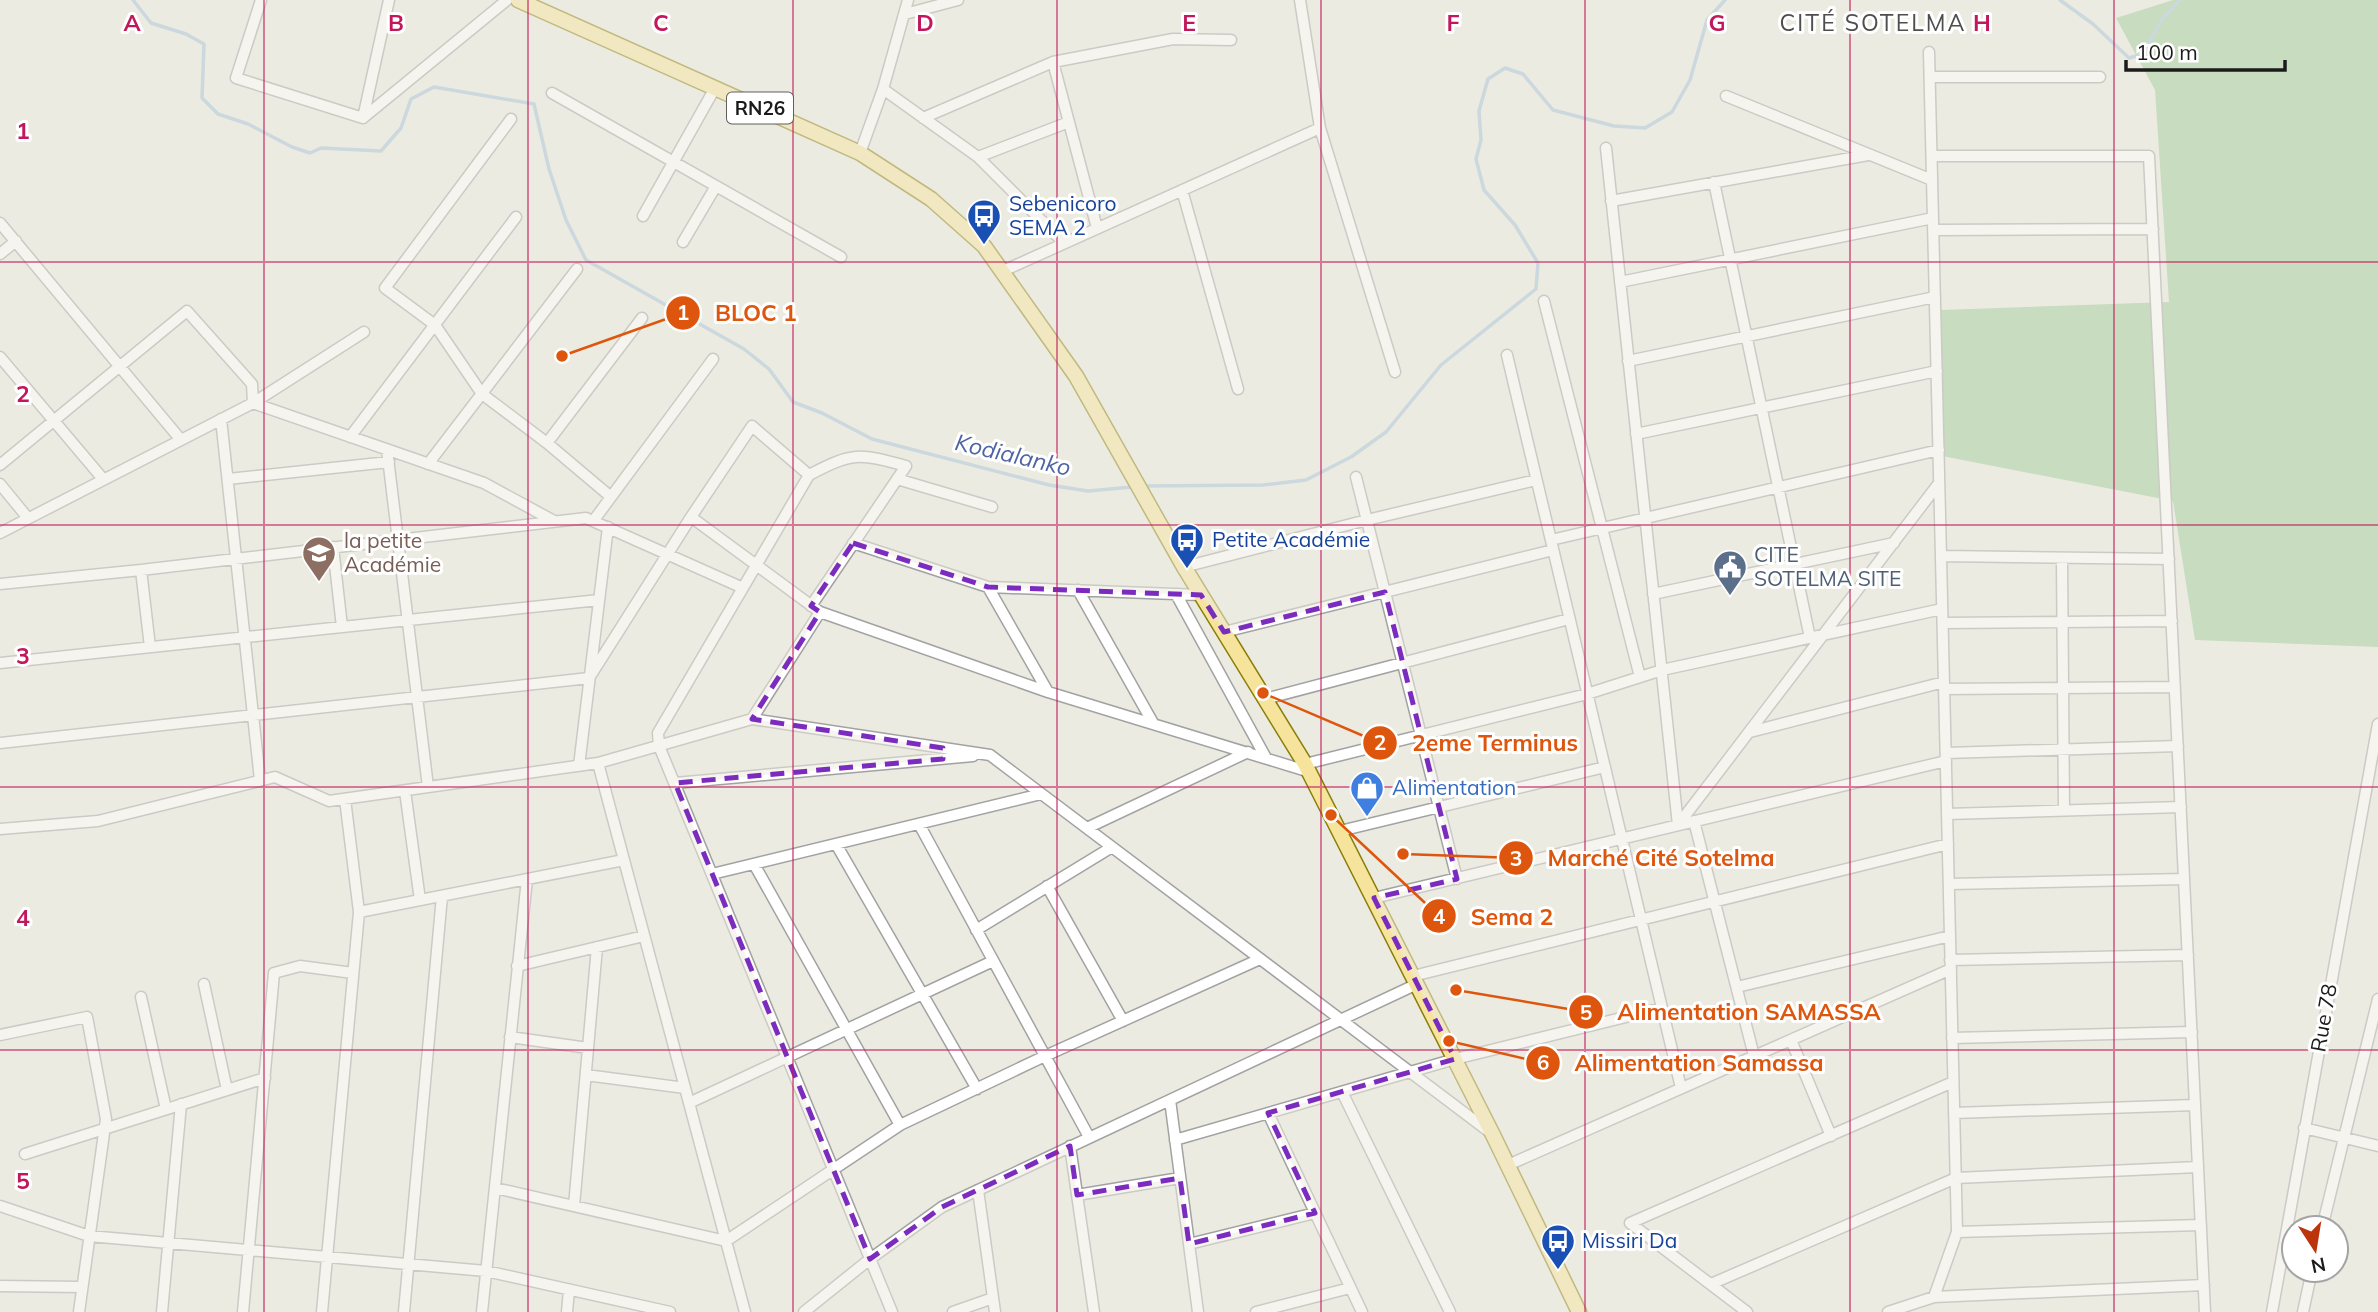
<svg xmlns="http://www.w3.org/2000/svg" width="2378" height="1312" font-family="Mulish,sans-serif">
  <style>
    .forest { fill: #9bc998 }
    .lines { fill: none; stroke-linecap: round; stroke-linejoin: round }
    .stream { stroke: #a3c0d8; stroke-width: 3.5 }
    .minor-casing { stroke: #a2a2a2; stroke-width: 13 }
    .major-casing { stroke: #8a7d08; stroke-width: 17 }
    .minor { stroke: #fff; stroke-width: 10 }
    .major { stroke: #f6e49c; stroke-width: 14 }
    .marked { fill: none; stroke: #7b2cbf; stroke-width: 5; stroke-dasharray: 14 9; stroke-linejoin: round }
    .grid { fill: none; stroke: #c2185b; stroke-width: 2; stroke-opacity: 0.55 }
    .labels { text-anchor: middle; stroke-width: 6; stroke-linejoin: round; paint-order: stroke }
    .shield { fill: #fff; stroke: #5f5f5f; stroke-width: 2 }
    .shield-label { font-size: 19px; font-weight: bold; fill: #1b1b1b }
    .transit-label { font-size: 21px; fill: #164399; stroke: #fff; text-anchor: start }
    .education-label { font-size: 21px; fill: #785e54; stroke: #fff; text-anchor: start }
    .service-label { font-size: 21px; fill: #4e5e75; stroke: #fff; text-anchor: start }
    .shop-label { font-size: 21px; fill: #366cbe; stroke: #fff; text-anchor: start }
    .street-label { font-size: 21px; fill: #1b1b1b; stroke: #fff }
    .neighbourhood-label { font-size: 23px; letter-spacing: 2px; fill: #4e4e4e; stroke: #fff }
    .water-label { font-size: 23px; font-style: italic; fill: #4e65a4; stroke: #fff }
    .grid-label { font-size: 23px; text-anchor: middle; font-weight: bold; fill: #c2185b; stroke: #fff; stroke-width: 6; stroke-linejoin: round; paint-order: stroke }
    .leader { fill: none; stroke: #de560d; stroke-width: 2.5 }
    .callout-dot { fill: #de560d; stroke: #fff; stroke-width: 2.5 }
    .mark-label { font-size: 21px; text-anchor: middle; font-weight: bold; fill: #fff }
    .callout-label { font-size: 23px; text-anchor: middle; font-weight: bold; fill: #de560d; stroke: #fff; stroke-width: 6; stroke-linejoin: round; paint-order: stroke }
  </style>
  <rect width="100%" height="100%" fill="#ecebe1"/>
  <!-- forest -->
  <path class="forest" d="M2173,0h205v647l-183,-7 -22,-139 -231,-45 -1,-146 228,-8 -14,-212 -39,-72z"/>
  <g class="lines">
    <!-- stream -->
    <path class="stream" d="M133,0l18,23 35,11 18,10 -2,54 16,16 30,10 44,23 18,6 11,-5 60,3 20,-23 10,-29 23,-12 100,17 15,65 17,51 20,40 158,89 25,20 24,33 29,11 50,26 177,46 39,6 44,-4
      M2060,0l33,24 36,34 14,-4 19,-35 18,-19
      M1143,486l120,-1 43,-5 45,-23 35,-25 55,-67 95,-76 2,-26 -23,-38 -31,-35 -8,-31 5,-19 -2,-29 9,-32 17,-11 18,6 30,36 61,16 31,2 27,-16 18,-32 17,-60 18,-20"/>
    <!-- minor casing -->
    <g class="minor-casing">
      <path id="minor" d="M261,0l-25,78 127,40
        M905,14l53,-14
        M1929,52l28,1180 -23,65
        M1053,62l44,166
        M1930,77h170
        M883,89l95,68 86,86
        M552,93l289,164
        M1726,96l206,84
        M363,118l144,-118
        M363,118l26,-118
        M923,118l130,-56 120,-23 58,1
        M511,119l-126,169 50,37 47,69 65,49 64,54
        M1320,128l75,244
        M1606,148l72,677
        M860,153l23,-64 25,-89
        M1932,156h217l56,1156
        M978,157l91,-35
        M1714,182l96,456
        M1182,190l56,199
        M1611,201l257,-46
        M643,216l72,-128
        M0,223l181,217
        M1933,230l220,-1
        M683,242l33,-56
        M0,254l16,-13
        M1003,271l317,-143 -20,-128
        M1620,282l313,-64
        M1544,301l96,376
        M1507,355l174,733
        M0,357l103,122
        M1628,361l307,-64
        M253,403l231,80 70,38
        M221,419l39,361
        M1636,434l301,-63
        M350,437l166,-220
        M547,443l95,-125
        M387,450l41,337
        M428,464l149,-195
        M0,465l187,-154 65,73 1,19
        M809,475l-151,258 1,13 233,566
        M1356,477l101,402
        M228,479l161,-17
        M897,479l95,28
        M0,484l27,33
        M691,517l129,95 228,80 262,80
        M594,520l119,-161
        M0,533l253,-130 111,-71
        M1551,540l388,-90
        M853,543l135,44 213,8
        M333,547l9,80
        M1941,556l228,3
        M2062,558l2,252
        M1184,567l183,-47 169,-40
        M141,570l9,77
        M0,584l141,-14 445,-52 157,70
        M988,587l60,105
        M1078,590l75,133
        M1176,594l90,164
        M1653,594l241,-51
        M1943,623l229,-2
        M1224,632l329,-82
        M0,663l599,-63
        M1944,689l231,-2
        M1265,699l304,-80
        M752,719l68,-107
        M1750,732l194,-50
        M0,743l589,-65 102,-161 61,-91 57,49c44,-23 49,-22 97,-9l-95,140
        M1946,753l232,-7
        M598,763l147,549
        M1305,764l282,-70 75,-24 280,-61
        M579,766l29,-239
        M675,783l298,-27
        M405,791l15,109
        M1947,814l234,-7
        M1694,821l60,235
        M919,824l170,313
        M1678,825l261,-342
        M1087,828l161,-76
        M0,829l98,-8 177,-44 54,24 269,-38 154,-44 238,36 501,378
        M1340,831l265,-64
        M836,844l141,245
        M754,864l146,261
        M712,874l329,-80
        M1949,884l235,-5
        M1047,886l76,135
        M1374,898l572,-137
        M359,912l265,-52
        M976,930l136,-83
        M1950,960l238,-5
        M517,966l127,-30
        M1413,976l535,-132
        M204,984l23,106
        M1737,987l213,-51
        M141,997l25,112
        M0,1035l87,-18 19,102 -27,193
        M510,1037l78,11
        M1952,1038l240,-6
        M1791,1040l40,96
        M586,1075l99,13
        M1342,1092l108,220
        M1170,1100l28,212
        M689,1103l304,-142
        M1268,1113l94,199
        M1954,1113l241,-8
        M2304,1128l74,18
        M1175,1140l280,-81 207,-51
        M1070,1146l24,166
        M25,1154l240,-76
        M1508,1165l443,-196
        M495,1188l231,53 174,-116 145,-69 215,-97
        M978,1190l17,122
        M1077,1195l103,-17
        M0,1206l89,30 397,35 184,41
        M574,1206l23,-259
        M2322,1228l56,-229
        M1957,1232l244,-7
        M1189,1244l126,-31
        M1711,1284l245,-106 242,-11
        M0,1286l82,1
        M162,1312l19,-208
        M243,1312l31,-339 26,-7 53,7
        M322,1312l37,-400 -14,-113
        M404,1312l38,-416
        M482,1312l45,-433
        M567,1312l2,-22
        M804,1312l66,-53 72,-52 475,-223
        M953,1312l40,-14
        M1256,1312l94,-24
        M1747,1312l-117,-89 323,-141
        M1888,1312l46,-15 270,-12
        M2272,1312l106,-588
        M2303,1312l9,-42"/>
    </g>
    <!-- major casing -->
    <g class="major-casing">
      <path id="major" d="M518,0l342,153 71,46 53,47 92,130 108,191 121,197 188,371 86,177"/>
    </g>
    <!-- minor -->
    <use href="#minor" class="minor"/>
    <!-- major -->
    <use href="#major" class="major"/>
  </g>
  <!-- marked area -->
  <path d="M0 0H2378V1312H0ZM853,543l135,44 213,8 23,37 161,-40 72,287 -83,19 81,161 -187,54 47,100 -126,31 -9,-66 -103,17 -7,-49 -128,61 -72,52 -195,-476 268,-24v-11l-191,-29 68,-107 -9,-6z" fill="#ecebe1" fill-opacity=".55" fill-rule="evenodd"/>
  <path class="marked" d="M853,543l135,44 213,8 23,37 161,-40 72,287 -83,19 81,161 -187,54 47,100 -126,31 -9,-66 -103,17 -7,-49 -128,61 -72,52 -195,-476 268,-24v-11l-191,-29 68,-107 -9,-6z"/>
  <!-- grid -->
  <path class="grid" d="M264,0v1312M528,0v1312M793,0v1312M1057,0v1312M1321,0v1312M1585,0v1312M1850,0v1312M2114,0v1312M0,262h2378M0,525h2378M0,787h2378M0,1050h2378"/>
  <!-- icons -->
  <defs>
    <g id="bus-pin" transform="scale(1.75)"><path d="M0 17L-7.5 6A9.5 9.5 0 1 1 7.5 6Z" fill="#1a4fb4" stroke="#fff"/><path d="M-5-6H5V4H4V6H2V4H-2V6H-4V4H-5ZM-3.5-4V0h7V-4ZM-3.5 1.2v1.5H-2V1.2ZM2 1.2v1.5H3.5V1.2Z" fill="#fff"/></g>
    <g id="school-pin" transform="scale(1.75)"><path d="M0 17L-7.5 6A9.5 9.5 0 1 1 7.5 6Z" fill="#8d6e63" stroke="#fff"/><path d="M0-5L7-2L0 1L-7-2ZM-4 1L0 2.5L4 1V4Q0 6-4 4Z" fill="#fff"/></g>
    <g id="civic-pin" transform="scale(1.75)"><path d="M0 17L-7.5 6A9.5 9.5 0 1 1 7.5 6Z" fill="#5c6f8a" stroke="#fff"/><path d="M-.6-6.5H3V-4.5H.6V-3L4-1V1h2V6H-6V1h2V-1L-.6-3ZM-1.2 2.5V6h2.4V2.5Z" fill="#fff"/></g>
    <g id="shop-pin" transform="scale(1.75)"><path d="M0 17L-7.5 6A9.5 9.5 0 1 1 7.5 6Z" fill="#3f7fe0" stroke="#fff"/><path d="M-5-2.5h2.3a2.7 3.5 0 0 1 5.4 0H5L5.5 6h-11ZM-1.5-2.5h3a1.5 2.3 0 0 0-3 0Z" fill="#fff"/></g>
  </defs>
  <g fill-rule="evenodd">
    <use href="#bus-pin" x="984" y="216"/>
    <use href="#bus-pin" x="1187" y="540"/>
    <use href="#school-pin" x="319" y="553"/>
    <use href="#civic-pin" x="1730" y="567"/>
    <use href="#shop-pin" x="1367" y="788"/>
    <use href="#bus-pin" x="1558" y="1241"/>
  </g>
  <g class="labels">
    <!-- shield labels -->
    <rect class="shield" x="727" y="92.5" width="66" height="31" rx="5"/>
    <g class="shield-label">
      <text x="760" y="115">RN26</text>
    </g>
    <!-- transit labels -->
    <g class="transit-label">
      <text x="1009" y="211">Sebenicoro<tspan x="1009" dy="24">SEMA 2</tspan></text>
      <text x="1212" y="547">Petite Académie</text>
      <text x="1582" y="1248">Missiri Da</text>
    </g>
    <!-- education labels -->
    <g class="education-label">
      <text x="344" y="548">la petite<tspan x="344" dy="24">Académie</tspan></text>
    </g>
    <!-- service labels -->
    <g class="service-label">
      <text x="1754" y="562">CITE<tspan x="1754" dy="24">SOTELMA SITE</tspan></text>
    </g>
    <!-- shop labels -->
    <g class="shop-label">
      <text x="1392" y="795">Alimentation</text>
    </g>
    <!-- street labels -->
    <g class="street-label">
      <text transform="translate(2324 1018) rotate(-80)" y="7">Rue 78</text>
    </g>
    <!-- neighbourhood labels -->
    <g class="neighbourhood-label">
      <text x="1873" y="31">CITÉ SOTELMA</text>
    </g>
    <!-- water labels -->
    <g class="water-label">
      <text transform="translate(1013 455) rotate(13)" y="8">Kodialanko</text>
    </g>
  </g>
  <g class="grid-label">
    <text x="132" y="31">A</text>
    <text x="396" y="31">B</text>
    <text x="661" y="31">C</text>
    <text x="925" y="31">D</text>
    <text x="1189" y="31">E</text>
    <text x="1453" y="31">F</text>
    <text x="1717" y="31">G</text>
    <text x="1982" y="31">H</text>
    <text x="23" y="139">1</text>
    <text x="23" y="402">2</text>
    <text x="23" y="664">3</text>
    <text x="23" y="926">4</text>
    <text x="23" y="1189">5</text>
  </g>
  <!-- callouts -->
  <path class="leader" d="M562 356L683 313M1263 693L1380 743M1403 854L1516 858M1331 815L1439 916M1456 990L1586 1012M1449 1041L1543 1063"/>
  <g class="callout-dot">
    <circle cx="562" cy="356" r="7"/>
    <circle cx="1263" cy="693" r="7"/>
    <circle cx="1403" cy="854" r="7"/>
    <circle cx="1331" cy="815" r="7"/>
    <circle cx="1456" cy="990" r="7"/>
    <circle cx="1449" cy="1041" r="7"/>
    <circle cx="683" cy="313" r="18"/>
    <circle cx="1380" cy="743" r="18"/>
    <circle cx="1516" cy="858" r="18"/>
    <circle cx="1439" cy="916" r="18"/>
    <circle cx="1586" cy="1012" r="18"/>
    <circle cx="1543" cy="1063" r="18"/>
  </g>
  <g class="mark-label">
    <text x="683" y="320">1</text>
    <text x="1380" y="750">2</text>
    <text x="1516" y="866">3</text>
    <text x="1439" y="924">4</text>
    <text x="1586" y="1020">5</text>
    <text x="1543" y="1070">6</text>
  </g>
  <g class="callout-label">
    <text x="756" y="321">BLOC 1</text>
    <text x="1495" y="751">2eme Terminus</text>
    <text x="1661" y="866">Marché Cité Sotelma</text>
    <text x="1512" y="925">Sema 2</text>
    <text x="1749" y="1020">Alimentation SAMASSA</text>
    <text x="1699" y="1071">Alimentation Samassa</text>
  </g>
  <!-- north arrow -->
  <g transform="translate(2315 1249) rotate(168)"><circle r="33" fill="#ffffff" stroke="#a4a4a4" stroke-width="2"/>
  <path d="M0-5L12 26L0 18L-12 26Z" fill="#bb340b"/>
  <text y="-10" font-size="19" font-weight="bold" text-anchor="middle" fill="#1b1b1b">N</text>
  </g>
  <!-- scale -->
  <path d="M2126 60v10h159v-10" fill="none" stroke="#1b1b1b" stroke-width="3.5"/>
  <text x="2136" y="60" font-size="21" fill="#1b1b1b" stroke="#ffffff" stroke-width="5" paint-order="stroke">100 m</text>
</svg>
